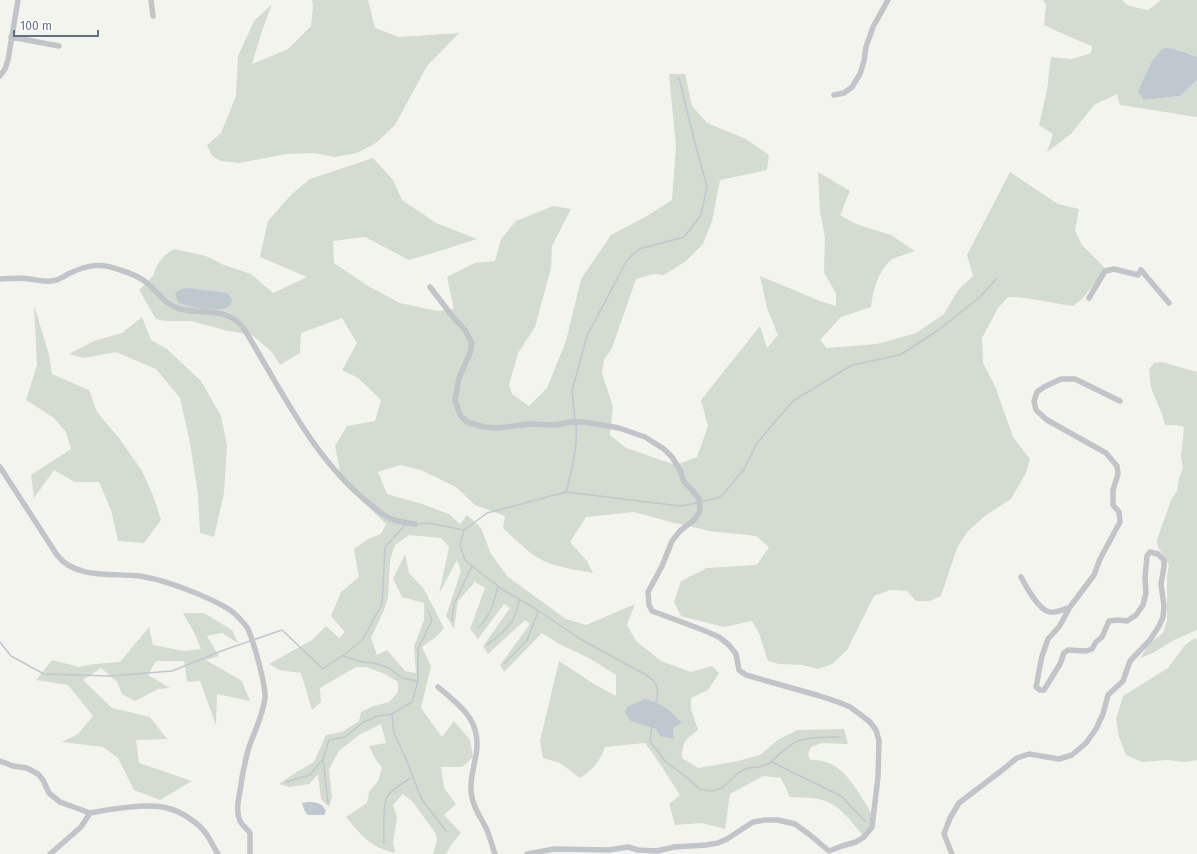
<svg xmlns="http://www.w3.org/2000/svg" width="1197" height="854" font-family="'Fira Sans',sans-serif">
  <style>
    .green { fill: #d4dbd0 }
    .water { fill: #bfc8ce }
    .lines { fill: none; stroke-linecap: round; stroke-linejoin: round }
    .stream { stroke: #bfc8ce; stroke-width: 1.5 }
    .street { stroke: #c1c4c8; stroke-width: 5.5 }
  </style>
  <rect width="100%" height="100%" fill="#f4f4ef"/>
  <!-- green -->
  <path class="green" d="M312,0h56l7,28 24,9 60,-4 -32,33 -32,59 -19,18 -19,10 -22,4 -22,-4 -27,1 -47,9 -18,-2 -9,-5 -5,-11 14,-12 15,-37 2,-40 16,-35 18,-17 -11,30 -9,30 36,-15 23,-23 2,-21z
    M1043,0h79l7,6 19,4 13,-10h36v57l-13,-3 -7,-5 -33,51 36,-4 17,-16v37l-77,-12 -3,-11 -23,11 -23,29 -24,18 6,-18 -14,-9 8,-35 4,-33 21,2 19,-6 1,-7 -22,-9 -26,-12 2,-20z
    M669,74h16l7,32 15,17 39,16 23,16 -2,15 -47,10 -8,41 -9,23 -17,17 -22,14 -10,-1 -18,5 -24,69 -8,12 -2,13 11,34 -3,28 16,13 50,17 21,-8 11,-31 -7,-26 59,-74 7,22 11,-13 -11,-27 -7,-32 60,25 16,5v-13l-12,-20 1,-35 -5,-27 -2,-39 32,19 -10,24 16,9 35,11 24,16c-7,3 -18,5 -24,9 -13,11 -18,30 -20,47l-30,10 -21,23 7,8 50,-4 39,-11 28,-19 14,-24 15,-14 -6,-21 43,-83 48,32 21,5 -4,22 7,14 24,24 -23,29 -10,8c-22,-3 -43,-9 -65,-9l-10,11 -16,30 1,25 12,23 18,51 17,22 -4,14 -15,26 -25,16 -19,17 -10,16 -16,48 -11,5h-14l-9,-10 -17,-1 -16,6 -27,54 -15,14 -14,5 -16,-4 -23,-1 -11,-3 -9,-28 -7,-12 -28,6 -43,-11 -7,-14 7,-21 26,-13 50,-3 12,-18 -13,-11 -46,-5 -39,-9 -37,-10 -48,5 -16,25 17,19 6,12c-16,-3 -33,-5 -49,-12 -15,-7 -29,-22 -41,-33l2,-12 -30,-11 -19,-18 -35,-17 -21,-5 -22,7 9,22 35,10 27,10 11,10 7,-9 14,13 10,26 17,23 58,42 20,6 49,-21 -8,21 9,16 25,20 30,11 21,-6 7,7 -11,17 -17,8v11l7,21c-12,9 -16,12 -16,28l16,10 40,-7 22,-6 19,-16 19,-9 46,-1 4,15 -26,-1 -11,4 -3,7 2,6c34,-2 46,31 63,55l-1,12 -8,10c-11,-14 -25,-33 -42,-37 -10,-3 -22,-2 -32,-3l-9,-19 -18,-2 -33,18 -5,35 -23,-6 -27,2 -6,-21 11,-9 -26,-40 -9,-12 -40,4c-5,14 -12,23 -25,31l-20,-15 -17,-5 -3,-17 19,-80 35,23 22,12v-21l-27,-17 -28,-13 -19,-12 -38,39 -4,-7 30,-41 -5,-4 -37,34 -5,-8 27,-38 -6,-4 -26,35 -8,-10 15,-41 -10,-6 -17,19 -4,28 -8,-13 15,-45 -4,-11 -18,34 10,-47 -8,-9 -32,-3 -14,10 -5,15 -2,38 -4,12 -13,28 6,17 10,-5 18,21 11,2 -2,-27 10,-26v-17l-22,-6 -9,-18 12,-25 4,19 15,16 20,39 -8,9 -14,10 9,19 -10,42 21,29 12,-16 16,19 3,17 -11,10h-21l3,21 12,16 -12,11 17,18 -10,12 -5,9h-13l4,-14 -1,-6 -23,-32 -10,-8 -10,11 4,12 -4,26 2,10c-25,-6 -33,-17 -49,-36l21,-14 2,-11 9,-11 4,-13 -7,-10 -6,-12 17,-3 -5,-19 -22,11 -20,16 -10,18 3,28 -3,10 -8,-8 -3,-25 -9,10 -19,3 -11,-3 16,-11 19,-11 12,-27 16,-3 17,-11 2,-9 13,-6 15,-4 9,-10v-10l-13,-8 -19,-7h-10l-36,21 1,14 -9,8 -11,-37 -22,-3 -10,-6 43,-24 14,-14 13,12 6,-6 -14,-16 10,-24 18,-15 -5,-28 14,-10 13,-5 5,-10 -22,-21 -23,-27 -6,-30 12,-20 28,-5 6,-21 -23,-22 -16,-8 15,-27 -15,-25 -41,15 -1,20 -20,12 -8,-13 -20,-17 -24,-4 -37,-10h-26l-9,-2 -17,-29 14,-14 4,-11 8,-10 9,-6 32,7 18,9 27,9 22,19 34,-16 -47,-20 8,-36 23,-26 19,-16 63,-21 20,22 9,20 34,23 41,16 -44,14 -24,7 -44,-23 -32,4 1,22 34,23 32,17 37,8 17,-2 -7,-32 28,-14 20,-2 6,-22 15,-18 37,-15 18,3 -19,37 -1,22 -16,59 -17,26 -9,32 3,9 17,12 18,-18 19,-47 15,-62 30,-44 36,-19 25,-16 4,-53z
    M34,305l15,50 3,19 37,16 8,22 22,26 23,33 12,27 7,22 -17,23 -26,-2 -7,-31 -12,-28h-24l-21,-12 -20,28 -3,-23 40,-26 -5,-17 -12,-14 -28,-18 11,-35z
    M142,317l9,23 16,9 34,32 20,35 6,30 -3,47 -10,44 -14,-4 -2,-39 -8,-51 -10,-45 -24,-29 -40,-17 -32,6 -15,-4 25,-13 28,-8z
    M1162,362l35,10v258l-23,10 -21,13 -13,5 10,-15 13,-10 4,-12v-45l2,-11 -11,-18 -1,-7 14,-40 6,-9 2,-13 4,-10 -2,-11 3,-30 -8,-2h-11l-3,-11 -11,-26 -2,-19 5,-6z
    M183,613h21l28,17 6,13 -16,-10 -15,3 12,20 -13,4 36,21 8,20 -33,-7 -1,31 -16,-44 -13,1 -3,-21h-28l-8,14 22,13 -12,1 -23,12 -13,-7 -5,-12 -16,-14 -18,12 29,28 38,9 17,22 -31,1 3,23 53,18 -32,19 -26,-10 -16,-32 -15,-11 -41,-5 16,-8 15,-18 -25,-31 -32,-5 16,-20 27,7 15,-3 26,-2 29,-35 4,18 31,6 17,-2 -6,-15z
    M1195,638l2,2v120l-12,2 -18,-2 -25,2 -16,-7 -7,-18 -3,-18 7,-23 45,-28 17,-23z"/>
  <!-- water -->
  <path class="water" d="M1167,48c11,1 20,6 30,9v23l-17,16 -36,4 -6,-9 14,-30 10,-12z
    M186,288l42,5 4,8 -2,5c-11,7 -41,2 -52,-4l-3,-9 4,-3z
    M645,699c18,5 25,11 37,24l-9,5 1,11 -14,-3 -4,-7 -25,-8 -6,-8 2,-6z
    M307,802c9,0 17,1 19,10l-2,3h-16l-3,-3 -3,-9z"/>
  <g class="lines">
    <!-- stream -->
    <path class="stream" d="M575,420l-3,-29 15,-55 40,-76 12,-11 45,-12 17,-22 6,-29 -10,-35 -18,-73
      M566,492c6,-23 12,-45 10,-69
      M701,502l20,-5 23,-28 13,-26 36,-42 59,-36 48,-10 37,-24 43,-34 17,-19
      M417,524l11,-1 36,7 -4,15 5,15 17,14 20,15 37,22 41,28 68,37c11,9 11,14 8,27
      M464,530l23,-17 79,-21 114,14 17,-3
      M452,621l2,-17 18,-38
      M478,628c13,-12 16,-26 20,-42
      M0,642l11,14 33,18 66,2 62,-5 52,-21 58,-20 41,39 26,-18 14,-12 19,-35 3,-57 20,-22
      M487,645c17,-13 29,-22 32,-45
      M504,664l23,-24 11,-28
      M418,681v-32l14,-29 -4,-10
      M392,715l2,18 12,26 16,41 24,31
      M652,726l-2,15 15,20 25,19 9,9 12,2 11,-3 16,-15 9,-5 12,-1 13,-5 69,34 24,25
      M323,759l5,44
      M772,761c8,-7 18,-18 28,-21 12,-3 26,-3 39,-3
      M286,782l24,-7 13,-16 6,-19 16,-3 17,-14 15,-7 15,-2 20,-12 6,-21 -16,-3 -13,-10 -15,-5 -11,-1 -20,-6
      M384,843c0,-10 -2,-37 3,-46 3,-6 19,-16 24,-19"/>
    <!-- street -->
    <path class="street" d="M151,0l2,16
      M11,37l48,9
      M0,76l5,-7 3,-9 10,-60
      M834,95l10,-2 8,-6 8,-13 4,-13 2,-14 7,-20 15,-27
      M0,279c10,0 20,-2 30,0 7,1 14,3 21,2 7,0 12,-4 17,-7 19,-9 32,-12 52,-4 10,3 20,7 27,13 12,10 18,22 33,26 19,5 43,-1 59,14 3,2 5,6 7,9 37,61 68,128 125,173 7,5 14,13 23,15 7,2 14,3 21,4
      M430,287l23,30 12,13 7,13 -2,10 -11,25 -4,22 5,15 7,7 17,5 14,1 32,-4 26,1 14,-3h14l18,3 17,3 26,9 19,12 8,8 8,13 4,12 8,8 7,9 1,12 -5,8 -15,12 -8,10 -10,25 -14,26 1,13 3,6 51,19 16,7 10,8 7,9 3,16 7,5 74,21 18,6 12,5 11,8 9,7 6,8 3,11 -1,36 -6,50 -8,10 -8,5 -14,4 -13,5 -19,-16 -15,-11 -17,-4h-13l-12,2 -26,17 -9,4 -12,2 -32,2 -17,4 -19,-1 -10,-3 -19,3 -55,-1 -27,5
      M1089,298l16,-27 9,-2 24,6 3,-5 28,33
      M0,467l57,88c18,24 55,18 82,21 24,3 71,21 91,34 6,4 12,11 17,17 6,12 19,58 18,71 -2,17 -10,32 -16,49 -4,14 -7,29 -9,44 -2,10 -4,21 0,30 2,4 7,8 10,12v21
      M1021,577c5,9 17,33 29,35 6,1 14,-3 19,-4
      M438,687c24,20 44,34 38,68 -2,12 -6,24 -5,36 2,17 8,23 15,37 4,8 6,18 9,26
      M0,761l13,5 14,2 11,6 5,6 6,13 11,9 30,11
      M50,854l31,-27 9,-14c19,-4 59,-10 77,-5 14,3 32,15 40,27 4,6 7,13 11,19
      M952,854l-8,-20 6,-16 9,-15 42,-32 16,-13 12,-4 30,5 13,-4 14,-12 10,-14 7,-15 5,-19 15,-14 7,-20 20,-21 9,-14 4,-9 1,-11 -3,-22 3,-17v-7l-6,-6 -8,-2 -3,4 -2,22 1,15 -3,12 -7,10 -9,6 -9,-1 -9,1 -7,16 -6,5 -4,7 -6,2 -18,-1 -4,3 -4,11 -16,26h-4l-4,-3 6,-31 6,-17 11,-12 11,-20 24,-32 6,-16 20,-37 -1,-10 -6,-7v-15l5,-16 -1,-8 -11,-13 -59,-33 -11,-10 -2,-9 3,-9 7,-5 17,-8h14l45,22"/>
  </g>
  <!-- scale -->
  <path d="M14 30v6h84v-6" fill="none" stroke="#627181" stroke-width="2"/>
  <text x="20" y="30" font-size="12" fill="#627181" stroke="#ffffff" stroke-width="3" paint-order="stroke">100 m</text>
</svg>
